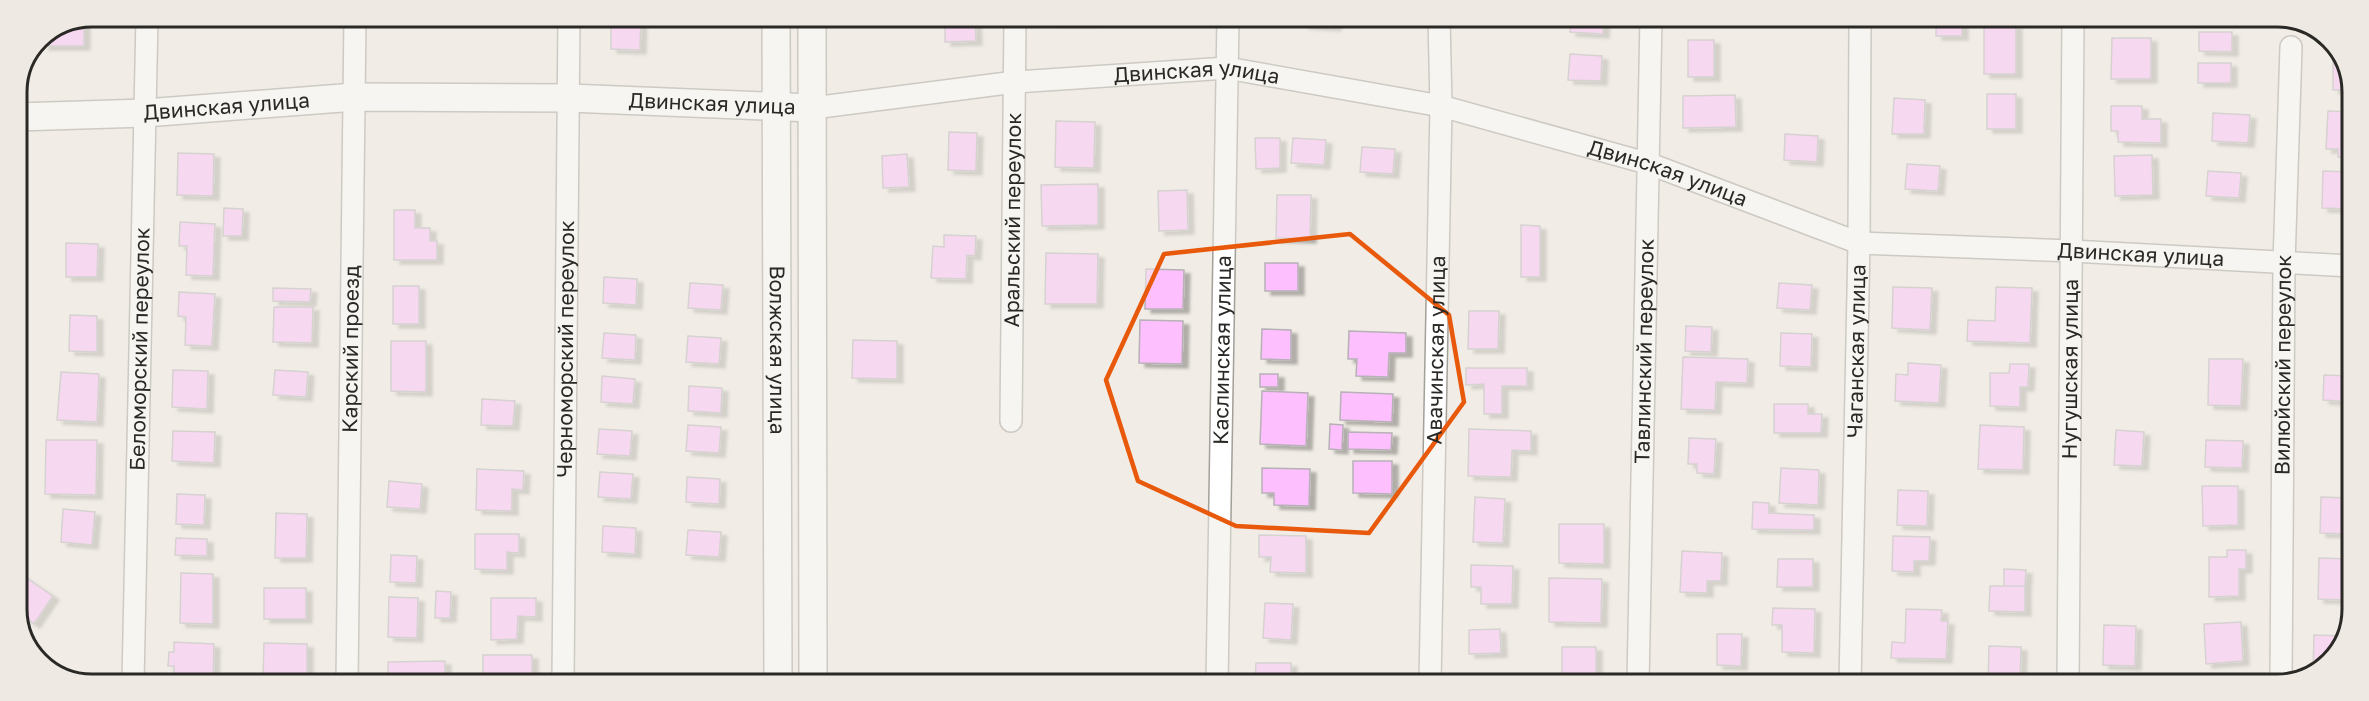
<svg xmlns="http://www.w3.org/2000/svg" width="2369" height="701" font-family="'Golos Text',sans-serif">
  <style>
    .building { fill: #febfff; stroke: #b7b1b7; stroke-width: 1.5; filter: url(#shadow) }
    .lines { fill: none; stroke-linecap: round; stroke-linejoin: round }
    .minor-casing { stroke: #a39f99; stroke-width: 24 }
    .tertiary-casing { stroke: #a39f99; stroke-width: 30 }
    .minor { stroke: #fff; stroke-width: 21 }
    .tertiary { stroke: #fff; stroke-width: 27 }
    .marked { fill: none; stroke: #e8590c; stroke-width: 4.5; stroke-linejoin: round }
    .labels { text-anchor: middle; stroke-width: 6; stroke-linejoin: round; paint-order: stroke }
    .street-label { font-size: 21px; fill: #2a2926; stroke: #fffaf3 }
    .rim { fill: none; stroke: #2a2926; stroke-width: 3 }
  </style>
  <defs>
    <filter id="shadow"><feDropShadow dx="6" dy="4" stdDeviation="1.5" flood-color="#0004"/></filter>
  </defs>
  <rect width="100%" height="100%" fill="#f1ede6"/>
  <!-- building -->
  <path class="building" d="M611,17h30l-1,33 -29,-1z
    M945,18h30l1,23 -31,1z
    M1047,18h44v5l-44,-1z
    M1125,18h25v2h-25z
    M1259,18h33v2z
    M1303,18h33l-1,9 -32,-2z
    M1571,18h33l-1,16 -33,-2z
    M1936,19h26v17h-26z
    M84,20v26h-41l1,-10z
    M1984,25h32v49h-32z
    M2199,32h33v20l-33,-1z
    M2112,38h39v41h-40z
    M1688,40h26v37h-26z
    M2333,47h4l15,43h-19z
    M1570,54l32,2 -1,25 -33,-1z
    M2198,63h33v20h-33z
    M1987,94h29v35h-29z
    M1735,95l1,32 -53,1v-32z
    M1894,98l31,2 -1,34h-32z
    M2111,106h31v13h19v24l-43,-1v-11h-7z
    M2328,111l24,1v46l-14,-1v-8h-12z
    M2213,113l37,2 -2,28 -36,-2z
    M1056,121l39,1 -1,46 -39,-1z
    M949,132l28,1 -1,38 -28,-1z
    M1785,134l33,2 -1,26 -33,-2z
    M1255,138h25v30l-24,1z
    M1293,138l33,2 -2,25 -33,-2z
    M1362,147l33,2 -2,25 -33,-2z
    M178,153l36,1 -1,42 -36,-1z
    M907,154l2,33 -26,1 -1,-32z
    M2152,155l1,40 -38,1 -1,-40z
    M1907,164l33,2 -2,25 -33,-2z
    M2208,171l33,2 -2,25 -33,-2z
    M2323,171l29,1v37l-30,-1z
    M1098,184v41l-56,1 -1,-41z
    M1187,190l1,40 -29,1 -1,-40z
    M1277,195h34l-1,44 -34,-1z
    M224,208l19,1 -1,27h-19z
    M394,210h21v18h15v13h7v19h-43z
    M180,222l35,2 -2,52 -27,-1 1,-29h-8z
    M1521,225l19,1v51h-19z
    M944,235l32,1 -1,20 -8,-1 -1,24 -35,-1 2,-32 11,1z
    M66,243l32,1 -1,33h-31z
    M1046,253l52,1 -1,50h-52z
    M1265,263h33v28h-33z
    M1146,269l38,1 -1,39h-38z
    M604,277l33,2 -1,26 -33,-2z
    M690,283l33,2 -2,25 -33,-2z
    M1779,283l33,2 -2,25 -33,-2z
    M393,286h26v38h-26z
    M1893,287l39,1 -2,42 -38,-2z
    M1996,287l36,1 -2,55 -63,-2 1,-21 27,1z
    M273,288l38,1 -1,13 -37,-1z
    M179,292l36,2 -3,52 -27,-1 1,-28 -8,-1z
    M274,307h39l-1,36 -39,-1z
    M1469,311h30l-1,38h-30z
    M70,315l27,1v36l-28,-1z
    M1140,320l43,1 -1,43 -43,-1z
    M1686,326l26,1 -1,25 -26,-1z
    M1262,329l29,1v30l-30,-1z
    M1349,331l57,2v20h-17l-1,24 -32,-1 1,-17h-9z
    M604,333l32,2 -1,25 -33,-2z
    M1781,333l31,1 -1,33 -31,-1z
    M688,336l33,2 -2,26 -33,-2z
    M853,340l44,1v38l-45,-1z
    M391,341h35v51l-35,-1z
    M1683,357l65,2 -1,24 -31,-1 -1,28 -34,-1z
    M2209,359h34l-2,47 -33,-1z
    M1908,363l33,2 -2,38 -44,-2 1,-27 12,1z
    M2010,364h19l-1,23h-8v20l-30,-1v-33h19z
    M1466,368h61v18h-25v28h-18v-30l-18,1z
    M173,370l35,1 -1,38 -35,-2z
    M275,370l33,2 -2,25 -33,-2z
    M61,372l38,2 -2,48 -40,-2z
    M1260,374h18v13h-18z
    M2324,375l27,1v26l-28,-2z
    M602,376l33,3 -2,25 -32,-2z
    M689,386l33,2 -1,25 -33,-2z
    M1262,391l46,2 -2,53 -46,-2z
    M1341,392l52,2 -1,28 -52,-2z
    M482,399l33,2 -2,25 -32,-1z
    M1774,404h34v10h14l-1,19h-47z
    M1330,424l13,1 -1,25 -13,-1z
    M688,425l33,2 -2,26 -33,-2z
    M1980,425l44,2 -1,43 -45,-1z
    M599,429l33,2 -2,25 -33,-2z
    M1469,429l62,2v20l-19,-1 -1,27 -43,-1z
    M2116,430l28,2 -2,34 -28,-1z
    M173,431l42,1 -1,31 -42,-2z
    M1348,432l44,1 -1,17 -43,-1z
    M1689,438l27,1 -2,35 -17,-1v-9h-9z
    M46,440h51l-1,55 -51,-1z
    M2206,440l37,1 -1,27 -37,-1z
    M1353,461h39v33l-39,-1z
    M1262,468l48,1 -1,37 -35,-1v-12h-12z
    M1781,468l38,2 -1,35 -39,-2z
    M477,469l47,2 -1,19 -11,-1v22l-36,-1z
    M600,472l33,2 -2,25 -33,-2z
    M687,477l33,2 -1,25 -33,-2z
    M389,481l33,3 -2,25 -33,-2z
    M2202,486h36v39l-35,1z
    M1898,490l30,1 -1,35 -30,-1z
    M177,494l28,1 -1,30 -28,-1z
    M1475,497l30,2 -2,44 -30,-1z
    M2321,497l29,1v36l-30,-1z
    M1753,502l16,1v10l45,2v15l-62,-1z
    M63,509l32,3 -3,33 -31,-3z
    M276,513l31,1 -1,44h-31z
    M1559,524h45v40l-45,-1z
    M603,526l33,2 -1,26 -33,-2z
    M688,530l33,2 -2,25 -33,-2z
    M475,534h44v19l-12,-1v18l-32,-1z
    M1259,535l47,1v37l-36,-1 1,-15h-12z
    M1893,536l37,1 -1,24h-15v11l-22,-1z
    M176,538l31,1v17l-32,-1z
    M2227,550h19v19h-7v27l-30,1v-40h18z
    M1682,551l40,2 -1,28h-14v12l-27,-1z
    M391,555l26,1 -1,27 -26,-1z
    M2319,558l31,1v41l-32,-1z
    M1778,559h35v28h-36z
    M1471,565l42,1 -1,38h-31v-17h-10z
    M2004,569l22,1 -1,16h-21z
    M19,573l34,23 -19,28 -17,-11v-37z
    M181,573l32,1v50l-33,-1z
    M1549,578l53,1 -1,44 -52,-1z
    M1990,586h35v26l-36,-1z
    M264,588h42v31h-42z
    M436,591l15,1 -1,26h-15z
    M389,597l29,1 -1,40 -29,-1z
    M491,598h45v19l-18,-1 -1,23 -26,1z
    M1265,603l28,1 -2,36 -28,-2z
    M1773,608l42,1 -1,44 -32,-1v-27h-10z
    M1906,609l36,1 -1,11h7l-2,38 -55,-1 1,-16 13,1z
    M2241,622l2,39 -37,3 -2,-40z
    M2104,625l32,1 -1,40 -32,-1z
    M1500,629l1,24 -32,1v-24z
    M1717,634h25l-1,32 -24,-1z
    M2314,635l31,1 -22,33 -10,3z
    M174,642l40,2 -1,38h-52v-4h13v-12h-6l1,-14h5z
    M264,643l43,1v38h-44z
    M1989,646l32,1 -1,37h-32z
    M1562,647h34v37h-34z
    M483,655h49v27h-49z
    M445,661v21h-57v-20z
    M1256,663h35v20h-36z
    M1362,675h28v8h-28z
    M2238,675v9h-27v-8z
    M1780,677l32,1v6h-32z
    M2106,678l24,1 -1,5h-23z"/>
  <g class="lines">
    <!-- minor casing -->
    <g class="minor-casing">
      <g id="minor">
        <path id="s1" d="M813,108l202,-26 212,-14 214,38 209,58 209,79 213,8 279,15"/>
        <path id="s2" d="M1011,421l4,-403"/>
        <path id="s3" d="M133,682l14,-665"/>
        <path id="s4" d="M347,682l8,-665"/>
        <path id="s5" d="M563,682l6,-665"/>
        <path id="s6" d="M1217,683l11,-665"/>
        <path id="s7" d="M1430,683l11,-577 -2,-88"/>
        <path id="s8" d="M2281,683l3,-420 7,-216"/>
        <path id="s9" d="M1638,684l13,-666"/>
        <path id="s10" d="M1850,684l9,-441 1,-224"/>
        <path id="s11" d="M2068,684l5,-665"/>
      </g>
    </g>
    <!-- tertiary casing -->
    <g class="tertiary-casing">
      <g id="tertiary">
        <path id="s12" d="M776,17l2,666"/>
        <path d="M812,17l1,666"/>
        <path id="s13" d="M17,117l128,-4 210,-16 214,1 244,10"/>
      </g>
    </g>
    <!-- minor -->
    <use href="#minor" class="minor"/>
    <!-- tertiary -->
    <use href="#tertiary" class="tertiary"/>
  </g>
  <!-- marked area -->
  <path d="M0 0H2369V701H0ZM1350,234l99,81 15,87 -95,131 -133,-7 -98,-45 -32,-101 58,-126z" fill="#f1ede6" fill-opacity=".55" fill-rule="evenodd"/>
  <path class="marked" d="M1350,234l99,81 15,87 -95,131 -133,-7 -98,-45 -32,-101 58,-126z"/>
  <g class="labels">
    <!-- street labels -->
    <g class="street-label">
      <text dy="7" stroke="none"><textPath href="#s1" startOffset="386">Двинская улица</textPath></text>
      <text dy="7" stroke="none"><textPath href="#s13" startOffset="696">Двинская улица</textPath></text>
      <text dy="7" stroke="none"><textPath href="#s13" startOffset="210">Двинская улица</textPath></text>
      <text dy="7" stroke="none"><textPath href="#s1" startOffset="870">Двинская улица</textPath></text>
      <text dy="7" stroke="none"><textPath href="#s2" startOffset="201">Аральский переулок</textPath></text>
      <text dy="7" stroke="none"><textPath href="#s1" startOffset="1356">Двинская улица</textPath></text>
      <text dy="7" stroke="none"><textPath href="#s3" startOffset="333">Беломорский переулок</textPath></text>
      <text dy="7" stroke="none"><textPath href="#s4" startOffset="333">Карский проезд</textPath></text>
      <text dy="7" stroke="none"><textPath href="#s5" startOffset="333">Черноморский переулок</textPath></text>
      <text dy="7" stroke="none"><textPath href="#s12" startOffset="333">Волжская улица</textPath></text>
      <text dy="7" stroke="none"><textPath href="#s6" startOffset="333">Каслинская улица</textPath></text>
      <text dy="7" stroke="none"><textPath href="#s7" startOffset="333">Авачинская улица</textPath></text>
      <text dy="7" stroke="none"><textPath href="#s9" startOffset="333">Тавлинский переулок</textPath></text>
      <text dy="7" stroke="none"><textPath href="#s10" startOffset="333">Чаганская улица</textPath></text>
      <text dy="7" stroke="none"><textPath href="#s8" startOffset="318">Вилюйский переулок</textPath></text>
      <text dy="7" stroke="none"><textPath href="#s11" startOffset="315">Нугушская улица</textPath></text>
    </g>
  </g>
  <!-- crop -->
  <path d="M0 0H2369V701H0ZM92 27H2277A65 65 0 0 1 2342 92V609A65 65 0 0 1 2277 674H92A65 65 0 0 1 27 609V92A65 65 0 0 1 92 27Z" fill="#eee9e3" fill-rule="evenodd"/>
  <path class="rim" d="M92 27H2277A65 65 0 0 1 2342 92V609A65 65 0 0 1 2277 674H92A65 65 0 0 1 27 609V92A65 65 0 0 1 92 27Z"/>
</svg>
